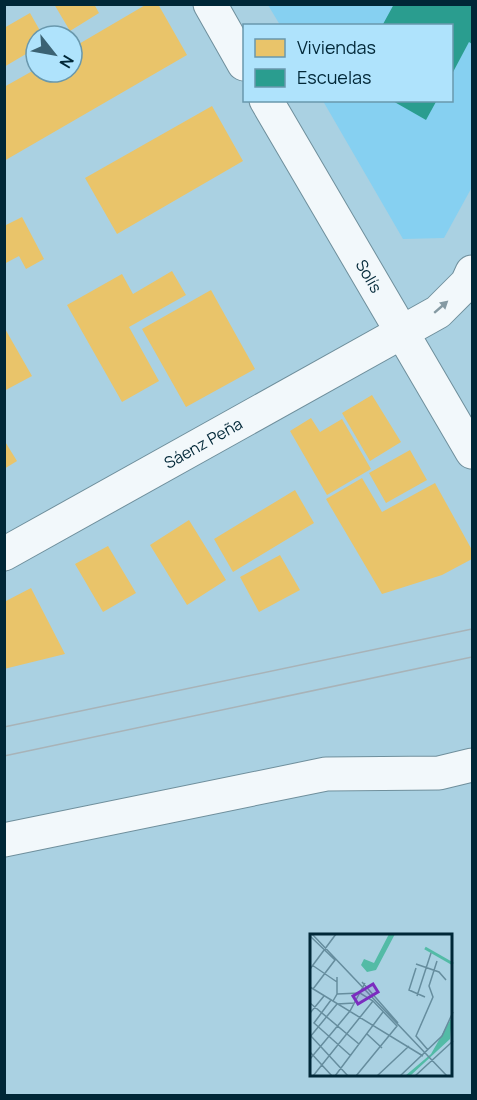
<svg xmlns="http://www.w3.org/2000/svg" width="477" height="1100" font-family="Manrope,sans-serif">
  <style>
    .built { fill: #86d0f1 }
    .homes { fill: #e9c46a }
    .schools { fill: #2a9d8f }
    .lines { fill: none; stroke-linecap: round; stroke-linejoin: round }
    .minor-casing { stroke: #6f8f9c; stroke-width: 35 }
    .minor { stroke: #f2f8fb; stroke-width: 33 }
    .tram { stroke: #a8b3b8; stroke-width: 1.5 }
    .oneway { fill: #859aa3 }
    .labels { text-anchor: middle; stroke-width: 6; stroke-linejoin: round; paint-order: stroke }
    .street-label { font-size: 16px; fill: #002737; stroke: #afe3fc }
    .inset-river { fill: none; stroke: #53bba6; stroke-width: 3 }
    .inset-road { fill: none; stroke: #668d9e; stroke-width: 1.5 }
    .view { fill: #7b2cbf; fill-opacity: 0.15; stroke: #7b2cbf; stroke-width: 3 }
    .inset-edge { fill: none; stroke: #002737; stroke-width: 3 }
  </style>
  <rect width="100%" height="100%" fill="#aad1e2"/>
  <!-- built -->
  <path class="built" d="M268,5h204v182l-28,51 -41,1 -80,-138 129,-1v-74l-172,-1z"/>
  <!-- homes -->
  <path class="homes" d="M54,4h40l5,9 -29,18z
    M147,4h11l29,51 -183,106v-74l32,-18v3h36v-24z
    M30,13l13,23h-7v12l-32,19v-39z
    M212,106l31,55 -126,73 -32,-56z
    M22,217l22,42 -18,10 -7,-13 -15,8v-38z
    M172,271l14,24 -57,32 30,54 -37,21 -55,-97 55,-31 11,20z
    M211,290l44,79 -69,38 -44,-78z
    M4,327l28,49 -28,15z
    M372,395l29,47 -31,19 -28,-48z
    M311,418l9,14 22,-13 29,50 -44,26 -37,-64z
    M4,440l13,21 -13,8z
    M410,450l17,30 -41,23 -17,-30z
    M362,478l20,34 53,-29 37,67v9l-30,16 -60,19 -56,-95z
    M295,490l19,33 -81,49 -19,-33z
    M189,520l37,60 -39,25 -37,-60z
    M108,546l28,47 -33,19 -28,-48z
    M280,555l20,35 -41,22 -19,-35z
    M31,588l34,66 -61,15v-67z"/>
  <!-- schools -->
  <path class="schools" d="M394,4h78v40l-3,-2 -17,32v-48h-70z
    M391,100h46l-11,20z"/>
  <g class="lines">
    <!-- minor casing -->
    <g class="minor-casing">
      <g id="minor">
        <path d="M210,4l34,60"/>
        <path id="s1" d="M266,100l206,352"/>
        <path id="s2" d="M4,554l434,-242 29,-29 5,-11"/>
        <path d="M4,840l322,-66 113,-1 33,-8"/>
      </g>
    </g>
    <!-- minor -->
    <use href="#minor" class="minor"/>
    <!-- tram -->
    <path class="tram" d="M4,727l468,-98
      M4,756l468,-99"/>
  </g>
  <!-- one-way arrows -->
  <defs><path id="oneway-solid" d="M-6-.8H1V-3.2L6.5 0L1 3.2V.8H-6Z" transform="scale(1.5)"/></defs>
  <use class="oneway" href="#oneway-solid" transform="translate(441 307) rotate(-41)"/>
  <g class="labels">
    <!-- street labels -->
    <g class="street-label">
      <text dy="6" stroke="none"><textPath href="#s1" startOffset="204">Solís</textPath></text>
      <text dy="6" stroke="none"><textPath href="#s2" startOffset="228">Sáenz Peña</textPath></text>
    </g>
  </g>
  <!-- overview -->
  <g transform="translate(310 934)">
    <rect width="142" height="142" fill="#aad1e2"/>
    <path d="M79,0h6l-19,36 -9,2 -6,-7 3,-6 10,4zM142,83l-2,22 -40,37h-5l26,-22z" fill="#53bba6"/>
    <path class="inset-river" d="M115,14l28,16"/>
    <path class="inset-road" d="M2,0l135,142M0,2l25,24 -22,29M106,30l23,8 7,8M2,31l25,17M106,34l-7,22 16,7M0,35l26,-35M52,48l36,41M0,53l113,69M27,60l23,-1 13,8 24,25 -41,50M107,62l14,-43M21,66l-17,23 37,33M23,67l4,-7v-17M0,69l49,41M0,79l14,-17M57,100l15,14M0,101l38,41M0,103l27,-33 18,-1M118,116l-12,-14 17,-39 -4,-11 8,-25M0,118l22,24M0,125l40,-48 15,-28M3,142l60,-75M25,142l48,-64M67,142l32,-30M90,142l42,-40 11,-24M105,142l38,-35"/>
    <path class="view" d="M63,50l5,8 -20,12 -5,-8z"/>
    <rect width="142" height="142" class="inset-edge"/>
  </g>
  <!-- border -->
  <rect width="477" height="1100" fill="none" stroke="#002737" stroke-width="12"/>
  <!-- legend -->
  <rect x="243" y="24" width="210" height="78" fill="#afe3fc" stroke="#6998ad" stroke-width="1.5"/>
  <rect x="255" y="39" width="30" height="18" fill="#e9c46a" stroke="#6998ad" stroke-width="1.5"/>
  <text x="297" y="54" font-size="18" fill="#002737">Viviendas</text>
  <rect x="255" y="69" width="30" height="18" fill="#2a9d8f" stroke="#6998ad" stroke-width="1.5"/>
  <text x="297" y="84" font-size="18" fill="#002737">Escuelas</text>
  <!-- north arrow -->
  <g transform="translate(54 54) rotate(121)"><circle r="28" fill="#afe3fc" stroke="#6998ad" stroke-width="1.5"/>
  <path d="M0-4.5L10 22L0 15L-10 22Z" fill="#3b6273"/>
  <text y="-9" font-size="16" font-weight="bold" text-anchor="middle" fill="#002737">N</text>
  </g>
</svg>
